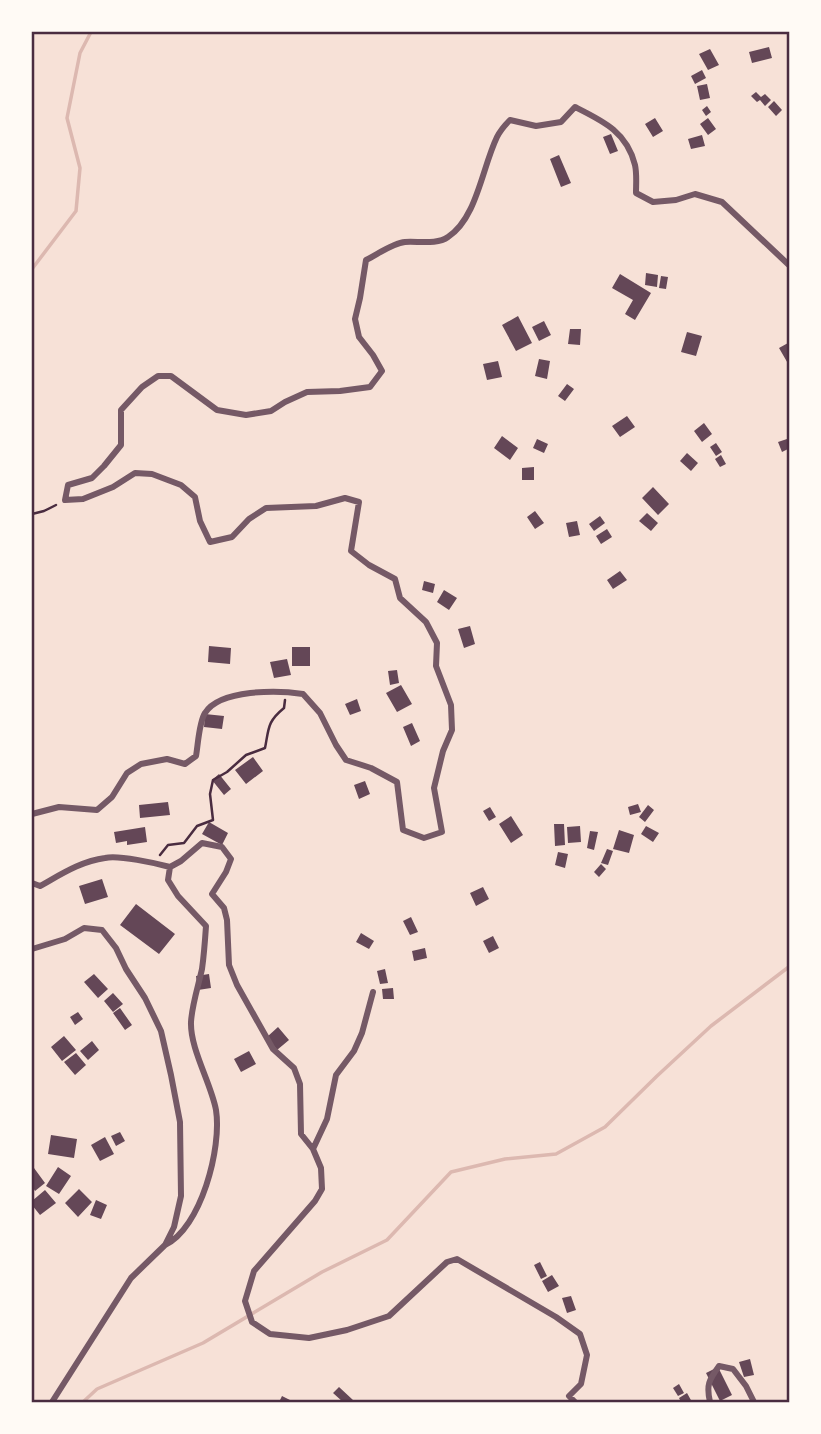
<svg xmlns="http://www.w3.org/2000/svg" width="821" height="1434" font-family="'Asap Condensed',sans-serif">
  <style>
    .lines { fill: none; stroke-linecap: round; stroke-linejoin: round }
    .stream { stroke: #dcb8b0; stroke-width: 3.5 }
    .building { fill: #644757 }
    .path { stroke: #4a2c40; stroke-width: 2.5 }
    .minor { stroke: #755966; stroke-width: 6 }
    .neatline { fill: none; stroke: #4a2c40; stroke-width: 2.5 }
  </style>
  <rect width="100%" height="100%" fill="#f7e1d7"/>
  <g class="lines">
    <!-- stream -->
    <path class="stream" d="M32,269l44,-58 4,-43 -13,-50 13,-65 11,-21
      M83,1402l14,-13 106,-46 119,-71 65,-32 64,-68 54,-13 51,-5 49,-27 52,-51 54,-50 79,-60"/>
  </g>
  <!-- building -->
  <path class="building" d="M769,47l3,11 -20,5 -3,-11z
    M710,49l9,16 -11,5 -9,-16z
    M702,70l4,8 -11,6 -4,-8z
    M707,84l3,14 -10,2 -3,-14z
    M756,92l5,5 4,-3 6,6 -6,6 -5,-6 -3,2 -6,-6z
    M774,101l8,9 -6,6 -8,-9z
    M707,106l4,6 -5,4 -4,-6z
    M655,118l8,13 -10,6 -8,-13z
    M708,118l8,11 -8,6 -8,-11z
    M611,134l7,17 -8,3 -7,-17z
    M702,135l3,11 -14,3 -3,-10z
    M559,155l12,28 -10,4 -11,-28z
    M646,273l12,2 -1,12 -12,-2z
    M620,274l31,19 -16,27 -10,-6 8,-14 -21,-12z
    M661,276l7,1 -2,12 -7,-1z
    M518,316l14,27 -16,8 -14,-26z
    M544,321l7,14 -12,6 -7,-14z
    M570,329h11l-1,16 -12,-1z
    M687,332l15,4 -6,20 -15,-4z
    M788,343l2,2v22l-11,-19z
    M539,359l11,2 -3,18 -12,-3z
    M498,361l4,16 -15,3 -4,-16z
    M567,384l7,5 -9,12 -7,-5z
    M627,416l8,11 -15,10 -8,-11z
    M704,423l8,11 -10,8 -8,-11z
    M502,436l16,12 -8,12 -16,-12z
    M790,438v10l-8,4 -4,-10z
    M537,439l11,5 -4,9 -11,-5z
    M716,443l6,9 -6,4 -6,-9z
    M687,453l11,10 -7,8 -11,-10z
    M721,455l5,9 -6,3 -5,-8z
    M534,467v13h-12v-12z
    M653,487l16,17 -11,11 -16,-17z
    M535,511l9,12 -9,6 -8,-12z
    M647,513l11,10 -7,8 -12,-10z
    M600,516l5,7 -11,8 -5,-7z
    M577,521l3,14 -11,2 -3,-14z
    M607,529l5,8 -11,7 -5,-8z
    M620,571l7,9 -14,9 -6,-9z
    M424,581l11,3 -2,9 -11,-3z
    M444,590l13,8 -8,12 -12,-8z
    M470,626l5,18 -11,4 -6,-19z
    M209,646l22,2 -1,16 -22,-2z
    M292,647h18v19h-18z
    M287,659l4,16 -17,3 -4,-16z
    M397,670l2,13 -9,2 -2,-14z
    M401,685l11,19 -15,8 -11,-19z
    M357,699l4,12 -11,4 -5,-11z
    M205,714l19,2 -2,13 -18,-2z
    M412,723l8,18 -9,5 -8,-19z
    M253,757l10,14 -17,13 -11,-14z
    M219,774l12,15 -7,6 -12,-15z
    M365,781l5,13 -11,5 -5,-14z
    M168,802l2,13 -30,3 -1,-13z
    M638,804l3,8 -11,3 -2,-8z
    M648,805l6,5 -9,12 -6,-5z
    M490,807l6,10 -7,4 -6,-10z
    M511,816l12,19 -12,8 -12,-19z
    M209,822l19,11 -6,12 -20,-11z
    M554,824h10l1,21 -10,1z
    M580,826l1,16 -13,1 -1,-16z
    M646,826l13,7 -6,9 -12,-8z
    M145,827l2,15 -20,3v-4l-11,2 -2,-11z
    M619,830l15,5 -5,18 -16,-4z
    M590,831l8,1 -4,18 -7,-2z
    M607,849l6,2 -5,14 -7,-2z
    M558,852l10,2 -3,14 -10,-3z
    M601,864l5,5 -7,8 -5,-5z
    M102,879l6,18 -23,7 -6,-18z
    M483,887l6,12 -13,7 -6,-13z
    M136,904l39,30 -16,20 -39,-29z
    M411,917l7,15 -8,3 -7,-14z
    M361,933l13,8 -5,8 -13,-7z
    M493,936l6,12 -10,5 -6,-12z
    M425,948l2,10 -13,3 -2,-10z
    M385,969l3,14 -8,1 -3,-13z
    M94,974l14,15 -10,9 -14,-16z
    M209,974l2,14 -13,2 -2,-14z
    M393,988l1,11h-11l-1,-10z
    M113,993l10,11 -10,8 -9,-11z
    M120,1008l12,17 -7,5 -12,-17z
    M78,1012l5,7 -8,6 -5,-8z
    M278,1027l11,13 -12,10 -10,-13z
    M64,1036l12,14 -14,11 -11,-14z
    M92,1041l7,9 -11,10 -8,-9z
    M249,1051l7,13 -15,8 -7,-13z
    M76,1053l10,12 -11,10 -11,-13z
    M120,1132l5,9 -9,5 -5,-10z
    M51,1135l26,4 -3,19 -26,-4z
    M105,1137l9,17 -14,7 -9,-16z
    M58,1167l13,9 -12,18 -13,-8z
    M34,1168l11,15 -10,8 -3,-5v-16z
    M79,1189l13,13 -14,15 -13,-14z
    M45,1190l11,13 -16,12 -8,-10v-4z
    M96,1200l11,5 -6,14 -11,-4z
    M540,1262l7,14 -6,3 -7,-14z
    M552,1275l7,11 -11,6 -6,-11z
    M571,1296l5,14 -9,3 -5,-15z
    M750,1359l4,16 -10,2 -5,-15z
    M718,1367l14,28 -12,6 -14,-28z
    M679,1384l5,9 -6,3 -5,-8z
    M339,1387l14,13 -2,2h-8l-10,-9z
    M687,1393l5,9h-11l-2,-4z
    M282,1396l12,6h-15z"/>
  <g class="lines">
    <!-- path -->
    <path class="path" d="M32,514l12,-3 12,-6
      M160,855l8,-10 16,-2 13,-17 16,-6 -3,-26 3,-14 14,-8 19,-17 19,-7c4,-20 2,-26 19,-40l1,-8"/>
    <!-- minor -->
    <path class="minor" d="M32,814l27,-7 38,3 15,-13 15,-24 14,-9 26,-5 18,5 11,-8c2,-11 3,-34 9,-43 15,-24 73,-23 98,-19l17,19 16,32 10,15 25,8 26,14 6,48 21,8 18,-6 -8,-44 9,-37 9,-21 -1,-25 -15,-39 1,-23 -11,-21 -26,-24 -5,-19 -26,-14 -18,-14 8,-49 -14,-4 -29,8 -50,2 -17,11 -17,18 -22,5 -10,-21 -5,-24 -14,-12 -29,-11 -17,-1 -22,14 -30,12 -18,1 3,-15 24,-7 12,-12 17,-21v-35l21,-23 16,-11h13l46,34 29,5 25,-4 14,-9 22,-10 33,-1 30,-4 12,-16 -9,-16 -14,-18 -4,-18 5,-21 6,-38c12,-6 27,-17 39,-18 13,-1 32,3 43,-5 29,-19 34,-69 49,-100 3,-6 8,-12 13,-17l26,6 25,-4 14,-15c28,14 52,25 60,58 2,9 1,19 1,28l17,9 23,-2 19,-6 27,8 68,64
      M32,883l8,3c20,-11 41,-25 65,-28 14,-3 50,5 65,9l11,-6 21,-18 20,4 9,12 -5,13 -14,22 12,14 3,12 2,45 8,20 36,64 21,19 6,16 1,50 12,15 8,19 1,21 -7,12 -61,70 -9,30 7,21 18,12 39,4 38,-8 42,-14 58,-54 10,-3 99,58 24,17 7,21 -6,29 -12,12 6,6
      M32,949l33,-10 19,-11 18,2 14,18 10,21 19,29 16,33 10,44 9,47 1,74 -7,31 -9,18c36,-17 57,-97 51,-135 -5,-27 -26,-61 -25,-88 1,-17 7,-35 11,-53 2,-14 3,-28 4,-43l-28,-30 -10,-16 2,-13
      M313,1149l14,-30 9,-44 18,-24 8,-18 11,-41
      M52,1402l79,-124 34,-33
      M710,1402c-4,-17 -1,-22 9,-36l14,3 13,17 8,16"/>
  </g>
  <!-- border -->
  <rect width="821" height="1434" fill="none" stroke="#fffaf5" stroke-width="66"/>
  <rect x="33" y="33" width="755" height="1368" class="neatline"/>
</svg>
